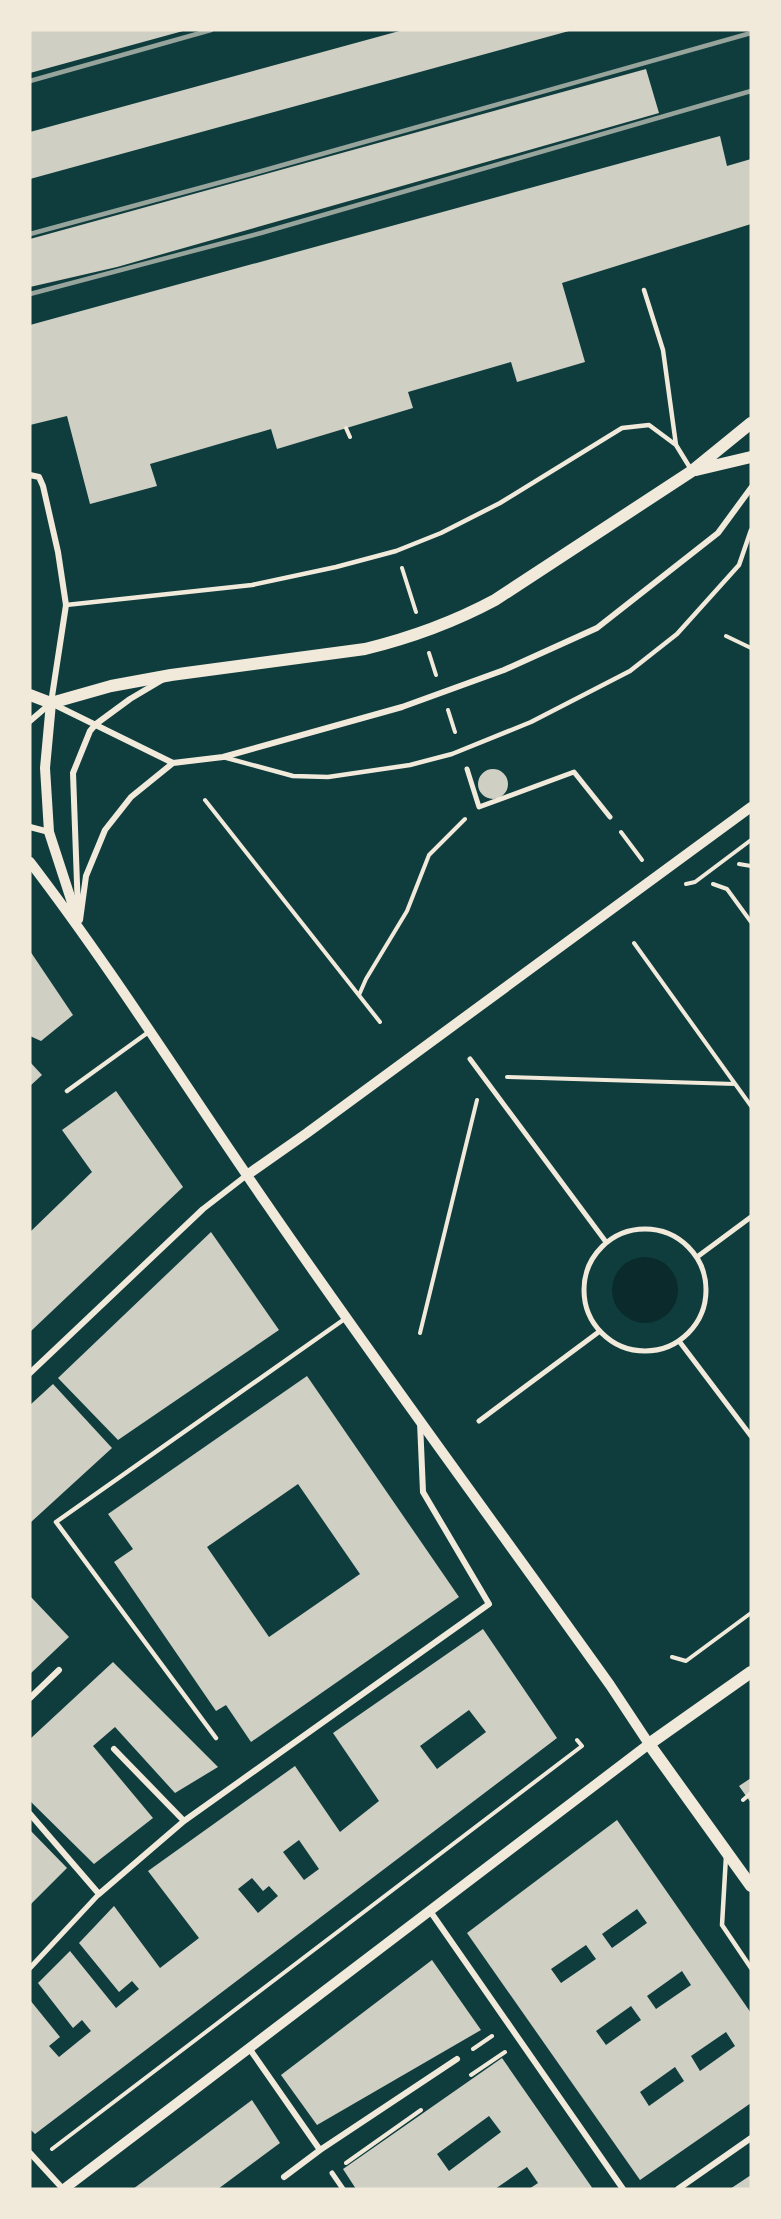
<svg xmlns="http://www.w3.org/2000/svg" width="781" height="2219" font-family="'Public Sans',sans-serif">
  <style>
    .water { fill: #0a2a2b }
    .building { fill: #cfcfc3; fill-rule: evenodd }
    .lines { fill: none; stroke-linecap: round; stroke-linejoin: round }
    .path { stroke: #f1e9da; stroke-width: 4 }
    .service { stroke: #f1e9da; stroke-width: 4.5 }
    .pedestrian { stroke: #f1e9da; stroke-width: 5 }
    .minor { stroke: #f1e9da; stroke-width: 6 }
    .tertiary { stroke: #f1e9da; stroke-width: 10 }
    .secondary { stroke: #f1e9da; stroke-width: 12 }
    .rail { stroke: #97a49c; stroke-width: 4.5 }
  </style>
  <rect width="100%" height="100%" fill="#0f3d3e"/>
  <!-- water -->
  <path class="water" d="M612 1290a33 33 0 1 1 66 0a33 33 0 1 1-66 0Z"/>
  <!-- building -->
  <path class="building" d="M30,30h153v1l-153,42z
    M403,30l166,1 -539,148v-47z
    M646,69l13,44 -542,154 -87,20v-48z
    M720,136l7,30 24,-7v65l-189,59 23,79 -68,20 -6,-20 -103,30 5,16 -136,41 -6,-20 -121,35 7,22 -67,18 -23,-88 -37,9v-100z
    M478 784a15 15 0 1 1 30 0a15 15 0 1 1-30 0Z
    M30,951l43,64 -32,26 -11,-5z
    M30,1062l12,13 -12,11z
    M116,1091l67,96 -153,145v-100l62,-60 -30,-42z
    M211,1232l68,98 -161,110 -60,-62z
    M307,1376l152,221 -208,145 -25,-37 -10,6 -102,-149 19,-13 -25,-35zM298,1484l62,90 -91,63 -62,-90z
    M53,1384l59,64 -82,75v-118z
    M30,1596l39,41 -39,37z
    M483,1629l74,109 -522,396 -5,-5v-129l30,37 -11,9 10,11 32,-26 -9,-11 -9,8 -35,-45 32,-32 46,57 23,-19 -7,-8 -13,11 -40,-49 35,-37 46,62 39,-30 -51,-67 147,-105 45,66 39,-31 -46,-68zM469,1710l17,22 -49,37 -17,-23zM299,1840l20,29 -15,11 -21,-28zM252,1878l11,13 6,-5 9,10 -20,17 -20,-24z
    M113,1662l105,105 -43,26 -60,-66 -22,19 60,72 -59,46 -64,-63v-62z
    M751,1778v25l-12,-17z
    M617,1820l134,193v90l-111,77 -173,-247zM637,1909l10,14 -35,25 -10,-14zM586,1945l10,14 -35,24 -10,-14zM682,1971l9,14 -35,24 -9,-13zM631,2006l10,14 -35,25 -10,-14zM726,2032l9,14 -35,25 -9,-15zM675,2067l9,14 -35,25 -9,-14z
    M30,1830l37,38 -37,37z
    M432,1960l49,70 -164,95 -36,-50z
    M502,2058l91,131h-64l9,-6 -11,-16 -32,22h-139l-13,-20zM489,2116l12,16 -52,39 -12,-17z
    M252,2100l28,43 -62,46h-85z
    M751,2175v14h-21z"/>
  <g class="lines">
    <!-- path -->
    <path class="path" d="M346,428l4,9
      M402,568l14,44
      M726,636l25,12
      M429,653l7,22
      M448,710l7,22
      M205,800l175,222
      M621,832l21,28
      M739,864l12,2
      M686,884l9,-2 56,-42
      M713,884l14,5 24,33
      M634,943l117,163
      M359,995l7,-16 41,-68 22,-56 36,-36
      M507,1077l228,7
      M420,1333l57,-233
      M672,1657l14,4 65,-48
      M743,1800l8,-7
      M473,2049l19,-13
      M471,2075l34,-23
      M52,2149l530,-403 -5,-6
      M346,2163l75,-53"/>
    <!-- service -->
    <path class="service" d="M644,290l19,60 13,95
      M66,605l186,-20 84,-18 60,-16 45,-18 59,-30 122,-75 27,-3 27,20 16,26
      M223,757l70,19 35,1 82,-12 42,-11 79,-32 99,-51 47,-37 62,-69 12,-35
      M67,1091l83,-60
      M216,1738l-160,-216 290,-204
      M726,1856l-4,69 29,43"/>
    <!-- pedestrian -->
    <path class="pedestrian" d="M467,769l12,38 95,-35 36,45
      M470,1059l136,183
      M584 1290a61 61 0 1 1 122 0a61 61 0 1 1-122 0Z
      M697,1257l54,-40
      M679,1341l72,95
      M479,1421l121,-90
      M30,1968l69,-74
      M332,2173l11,16"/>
    <!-- minor -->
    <path class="minor" d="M30,475l9,2 4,9 15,66 8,53 -15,98 -21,18
      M53,704l120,59
      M30,827l19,5
      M78,911l-5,-138 17,-42 6,-7 34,-25 32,-19
      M80,920l6,-44 19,-46 26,-33 42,-34 50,-6 179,-50 102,-37 93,-42 121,-95 33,-45
      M30,1373l173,-164 44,-34
      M30,1698l29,-28
      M114,1749l70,72
      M30,1814l69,80 85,-73 305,-217 -66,-112 -3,-70
      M430,1911l193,278
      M249,2048l71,102 137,-91
      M30,2153l33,36
      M284,2177l36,-27
      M678,2189l73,-51"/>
    <!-- tertiary -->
    <path class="tertiary" d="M51,703l-6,65 4,64 28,86
      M30,862c84,110 157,227 236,341 112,163 230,322 344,482l39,59 -585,445
      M247,1175l60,-42 444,-326"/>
    <!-- secondary -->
    <path class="secondary" d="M696,470l55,-13
      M30,695l21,8 60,-17 60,-11 194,-26c45,-11 89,-27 130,-49l197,-129 59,-48
      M751,1672l-102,72 102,142"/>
    <!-- rail -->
    <path class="rail" d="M30,81l181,-51
      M30,234l228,-62 493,-139
      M30,294l231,-61 490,-142"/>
  </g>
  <!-- border -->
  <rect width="781" height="2219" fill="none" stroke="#f1e9da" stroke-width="63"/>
</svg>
